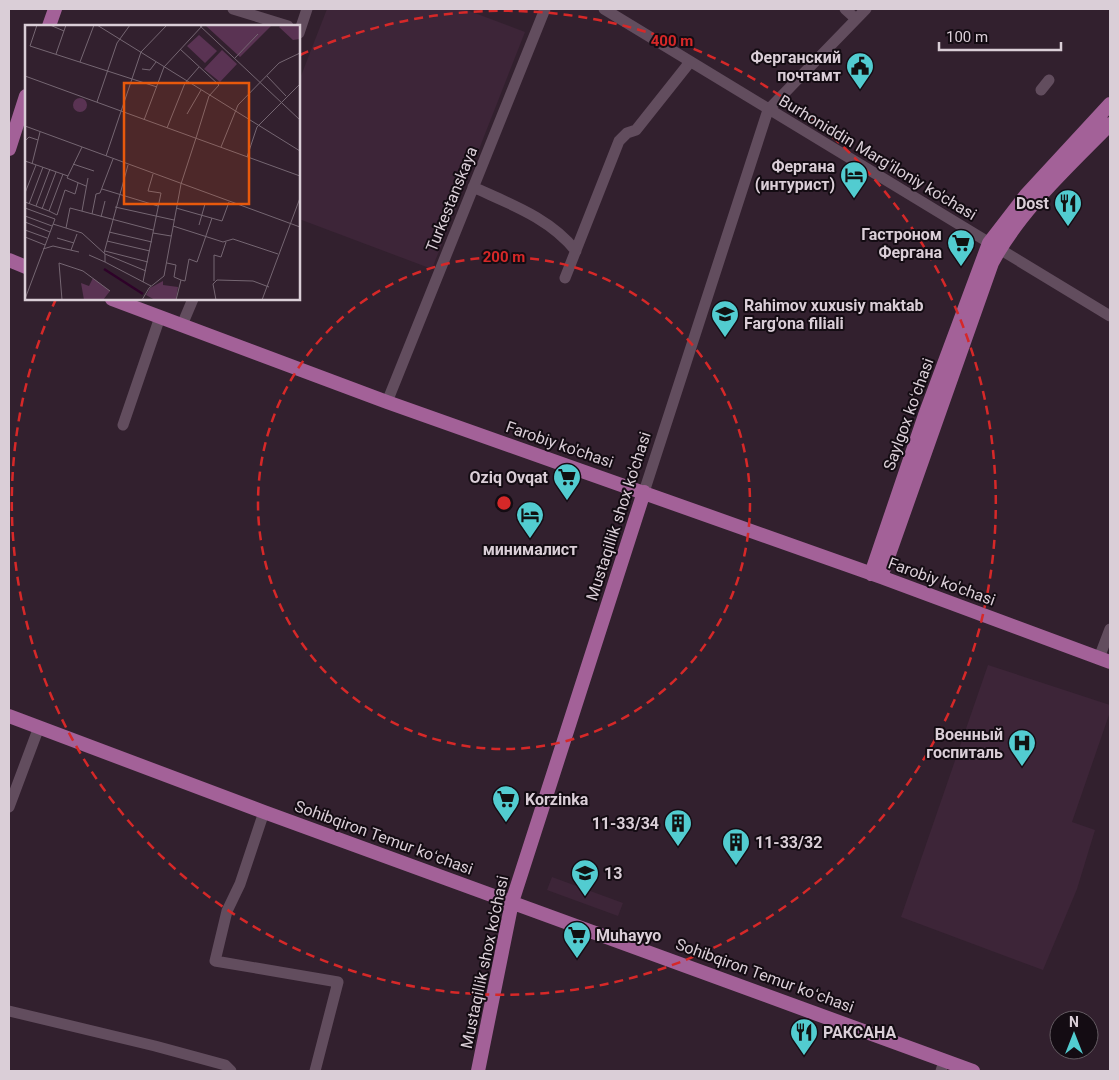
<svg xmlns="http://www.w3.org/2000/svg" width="1119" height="1080" font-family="Roboto,sans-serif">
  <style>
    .built { fill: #3d2538 }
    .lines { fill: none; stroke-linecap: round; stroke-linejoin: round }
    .minor { stroke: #624d5e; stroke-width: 11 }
    .major { stroke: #a36198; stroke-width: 14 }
    .ring { fill: none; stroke: #d62828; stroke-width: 2.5; stroke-dasharray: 9 6 }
    .labels { text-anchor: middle; stroke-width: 4; stroke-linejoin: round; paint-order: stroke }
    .poi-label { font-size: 16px; font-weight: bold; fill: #daced7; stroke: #140c13; text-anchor: end }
    .street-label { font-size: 16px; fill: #daced7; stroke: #140c13 }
    .inset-river { fill: none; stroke: #2e0229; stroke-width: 2.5 }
    .inset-road { fill: none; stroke: #756672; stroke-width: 1 }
    .view { fill: #e8590c; fill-opacity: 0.15; stroke: #e8590c; stroke-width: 2.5 }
    .inset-edge { fill: none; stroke: #daced7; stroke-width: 2.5 }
    .centre { fill: #d62828; stroke: #140c13; stroke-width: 2.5 }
    .ring-label { font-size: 15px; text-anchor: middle; font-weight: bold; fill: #d62828; stroke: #140c13; stroke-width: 4; stroke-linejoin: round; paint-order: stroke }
  </style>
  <rect width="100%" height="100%" fill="#32202e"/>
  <!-- built -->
  <path class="built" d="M327,9h137l61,23 -93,237 -133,-50v-138z
    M988,665l122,40v7l-38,110 23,8 -18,59 -34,81 -142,-53z
    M552,877l71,26 -5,13 -71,-26z"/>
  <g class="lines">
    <!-- minor -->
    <path class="minor" d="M233,9l55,17
      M604,9l506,307
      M845,9l11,10
      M299,33l8,-24
      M1041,90l8,-10
      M473,187c37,17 77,31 103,64
      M565,278l54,-137 8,-8 9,-3 54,-68
      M182,325l11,-26
      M387,402l158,-393
      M123,425l37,-108
      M644,492l124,-382 98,-101
      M1099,658l11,-29
      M9,807l30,-80
      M264,812l-24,72 -13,27 -12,50 123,21 -23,89
      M9,1011l146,35 70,19 6,6
      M941,1071l3,-10"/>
    <!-- major -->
    <path class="major" d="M49,26l6,-17
      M9,149l17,-53
      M9,260l17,7
      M112,299l275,103 494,175 229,85
      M871,574l54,-159 64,-172 37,-48 84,-91
      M881,577l111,-314c28,-53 77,-97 118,-139
      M9,716l255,96 709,259
      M478,1071l34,-169 132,-410"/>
  </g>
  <!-- distance rings -->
  <g class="ring">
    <circle cx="504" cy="503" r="246"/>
    <path d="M300 55A492 492 0 1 1 56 299"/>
  </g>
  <!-- icons -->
  <defs>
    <g id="civic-pin" transform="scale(1.4375)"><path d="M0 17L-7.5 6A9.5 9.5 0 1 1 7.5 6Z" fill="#52ccd0" stroke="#140c13"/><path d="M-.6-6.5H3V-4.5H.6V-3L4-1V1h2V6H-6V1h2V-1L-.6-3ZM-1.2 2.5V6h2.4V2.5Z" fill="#111"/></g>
    <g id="hotel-pin" transform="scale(1.4375)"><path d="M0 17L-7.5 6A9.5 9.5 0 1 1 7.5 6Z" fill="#52ccd0" stroke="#140c13"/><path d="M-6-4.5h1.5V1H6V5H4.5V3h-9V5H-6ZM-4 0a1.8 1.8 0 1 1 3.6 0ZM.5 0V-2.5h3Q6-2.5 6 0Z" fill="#111"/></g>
    <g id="restaurant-pin" transform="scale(1.4375)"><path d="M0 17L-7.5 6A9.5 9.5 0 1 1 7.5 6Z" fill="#52ccd0" stroke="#140c13"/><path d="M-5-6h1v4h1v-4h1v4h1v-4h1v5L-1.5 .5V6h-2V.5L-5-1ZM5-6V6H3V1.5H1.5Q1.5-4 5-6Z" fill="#111"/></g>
    <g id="supermarket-pin" transform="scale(1.4375)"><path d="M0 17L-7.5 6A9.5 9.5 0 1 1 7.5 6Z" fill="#52ccd0" stroke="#140c13"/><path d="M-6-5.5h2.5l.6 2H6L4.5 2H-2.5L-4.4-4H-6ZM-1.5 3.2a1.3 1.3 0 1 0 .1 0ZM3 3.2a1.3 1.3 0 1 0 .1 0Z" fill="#111"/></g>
    <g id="school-pin" transform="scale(1.4375)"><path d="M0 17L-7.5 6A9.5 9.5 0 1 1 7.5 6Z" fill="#52ccd0" stroke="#140c13"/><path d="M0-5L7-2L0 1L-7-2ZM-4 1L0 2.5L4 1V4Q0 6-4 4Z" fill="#111"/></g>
    <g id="hospital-pin" transform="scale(1.4375)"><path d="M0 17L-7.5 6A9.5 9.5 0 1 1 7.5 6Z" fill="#52ccd0" stroke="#140c13"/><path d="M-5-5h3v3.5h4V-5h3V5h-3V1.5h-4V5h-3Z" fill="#111"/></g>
    <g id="building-pin" transform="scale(1.4375)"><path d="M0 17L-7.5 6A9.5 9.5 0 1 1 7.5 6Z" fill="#52ccd0" stroke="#140c13"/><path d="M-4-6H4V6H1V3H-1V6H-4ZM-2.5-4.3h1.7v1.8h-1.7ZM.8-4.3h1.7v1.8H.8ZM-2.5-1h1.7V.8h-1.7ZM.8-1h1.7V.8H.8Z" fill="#111"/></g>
  </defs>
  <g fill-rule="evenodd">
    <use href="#civic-pin" x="860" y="66"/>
    <use href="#hotel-pin" x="854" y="175"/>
    <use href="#restaurant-pin" x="1068" y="203"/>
    <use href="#supermarket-pin" x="961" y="243"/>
    <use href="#school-pin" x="725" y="314"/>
    <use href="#supermarket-pin" x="567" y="477"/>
    <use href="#hotel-pin" x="530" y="515"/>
    <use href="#hospital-pin" x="1022" y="743"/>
    <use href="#supermarket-pin" x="506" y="799"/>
    <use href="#building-pin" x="678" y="823"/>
    <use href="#building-pin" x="736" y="842"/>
    <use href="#school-pin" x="585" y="873"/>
    <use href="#supermarket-pin" x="577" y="935"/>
    <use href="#restaurant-pin" x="804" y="1032"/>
  </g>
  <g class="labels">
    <!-- poi labels -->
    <g class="poi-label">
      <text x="841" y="63">Ферганский<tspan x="841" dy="18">почтамт</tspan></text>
      <text x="835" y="172">Фергана<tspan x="835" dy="18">(интурист)</tspan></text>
      <text x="1049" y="209">Dost</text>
      <text x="942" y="240">Гастроном<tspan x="942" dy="18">Фергана</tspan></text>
      <text x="744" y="311" text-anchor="start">Rahimov xuxusiy maktab<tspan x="744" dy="18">Farg'ona filiali</tspan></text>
      <text x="548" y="483">Oziq Ovqat</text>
      <text x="530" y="555" text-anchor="middle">минималист</text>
      <text x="1003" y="740">Военный<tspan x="1003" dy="18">госпиталь</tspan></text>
      <text x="525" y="805" text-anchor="start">Korzinka</text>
      <text x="659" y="829">11-33/34</text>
      <text x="755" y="848" text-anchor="start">11-33/32</text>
      <text x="604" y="879" text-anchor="start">13</text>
      <text x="596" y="941" text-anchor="start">Muhayyo</text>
      <text x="823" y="1038" text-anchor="start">РАКСАНА</text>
    </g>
    <!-- street labels -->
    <g class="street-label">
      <text transform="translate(878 157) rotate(31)" y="6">Burhoniddin Marg'iloniy ko'chasi</text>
      <text transform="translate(451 199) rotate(-68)" y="6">Turkestanskaya</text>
      <text transform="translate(908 414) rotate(-70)" y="6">Saylgox koʻchasi</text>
      <text transform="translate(560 444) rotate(19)" y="6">Farobiy ko'chasi</text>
      <text transform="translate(618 516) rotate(-72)" y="6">Mustaqillik shox ko'chasi</text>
      <text transform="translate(942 581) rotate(20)" y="6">Farobiy ko'chasi</text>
      <text transform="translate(384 837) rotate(20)" y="6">Sohibqiron Temur koʻchasi</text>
      <text transform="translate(484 962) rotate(-78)" y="6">Mustaqillik shox ko'chasi</text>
      <text transform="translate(765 975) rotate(20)" y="6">Sohibqiron Temur koʻchasi</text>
    </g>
  </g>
  <!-- overview -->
  <g transform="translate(25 25)">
    <rect width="275" height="275" fill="#32202e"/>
    <path d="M180,0h67l-32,32zM256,0h19v14l-7,1 -14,-13zM174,10l18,16 -12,12 -18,-17zM197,25l15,14 -17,18 -16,-13zM48 80a7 7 0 1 1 14 0a7 7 0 1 1-14 0ZM68,253l17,13 -7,9h-19l-3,-17 8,3zM138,256v4l15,2 -2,13h-21l-9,-5 4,-7z" fill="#5a3353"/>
    <path class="inset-river" d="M79,244l39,25"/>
    <path class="inset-road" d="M12,0l-7,21 127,41M25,0l14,6M72,0l203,126M174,0l101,95M155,24l39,36 -10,11 -13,42M31,29l10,-29M210,33l23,-24M55,37l14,-37M117,44l8,1 6,-8M0,51l96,35M242,51l19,20M72,77l20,-59 13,-18M96,86l179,65M162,89l14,-24M119,95l20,-53 39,-42M0,101l275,101M142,103l18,-45 14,-16M0,116l4,-4 9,3M57,122l-15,31 19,8M196,122l17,-42 41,-42 21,-10M81,131l35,-104 26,-27M222,132l10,-30 43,-43M0,136l43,15M7,139l8,-32M48,139l21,7M77,164l56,17M0,168l11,-28M0,177l24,9 14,-37M4,179l14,-37M11,181l14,-37M90,182l59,13M0,183l30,11M151,183l46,13 7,-19M17,184l14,-37M24,186l8,4 8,-25 10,4 3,-11M57,186l6,-33M67,189l4,-20 4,-1 13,-34M0,191l27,10M76,192l4,-16M0,197l25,10M28,199l29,9 23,21v8l46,24M174,200l6,-21M148,201l50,16 10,-3 45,15M41,203l4,-20 83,22M0,205l22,8M84,207l43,10M128,208l18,3M0,212l20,8M32,213l17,5M82,216l43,10M18,224l10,-3 26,6M46,225l6,-16M80,226l43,11M79,228l24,-88M80,229l41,17M64,230l16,7M142,238l9,2 -2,12 7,3M156,255l4,1 4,-22 8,3 15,-44M189,256v-26l7,2 5,-15M118,257l18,-89 -13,-2 5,-17M0,274l30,-80M37,275l-3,-37 24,8 27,20M117,275l7,-12 15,-12 17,-92 15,-46M151,275l5,-20M191,275l-3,-16 4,-4 36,1 16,6M237,275l38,-102"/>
    <path class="view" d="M99,58h125v121h-125z"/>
    <rect width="275" height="275" class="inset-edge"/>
  </g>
  <circle cx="504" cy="503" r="8" class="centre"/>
  <g class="ring-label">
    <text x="672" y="46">400 m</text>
    <text x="504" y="262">200 m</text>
  </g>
  <!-- border -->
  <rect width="1119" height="1080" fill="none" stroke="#daced7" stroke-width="20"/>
  <!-- north arrow -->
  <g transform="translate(1074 1035)"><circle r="24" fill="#140c13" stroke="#635a61"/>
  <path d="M0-4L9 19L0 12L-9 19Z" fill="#52ccd0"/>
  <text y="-8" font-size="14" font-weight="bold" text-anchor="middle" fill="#daced7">N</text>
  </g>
  <!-- scale -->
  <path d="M939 42v8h122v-8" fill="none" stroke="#daced7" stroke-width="2.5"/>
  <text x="946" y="42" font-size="15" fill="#daced7" stroke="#140c13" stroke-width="4" paint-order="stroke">100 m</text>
</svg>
